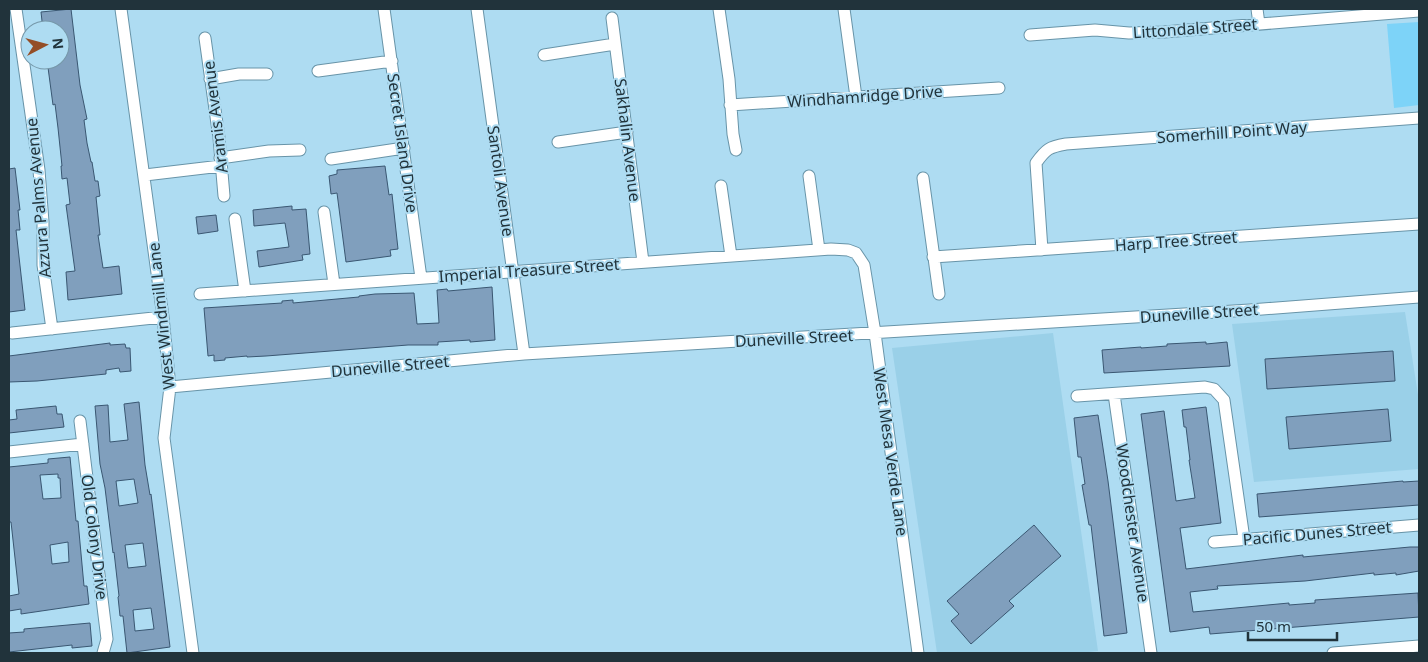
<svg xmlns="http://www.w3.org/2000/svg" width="1428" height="662" font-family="'Noto Sans',sans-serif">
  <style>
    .built { fill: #9ad0e8 }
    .green { fill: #7dd3f8 }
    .building { fill: #809fbd; stroke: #3a5772; fill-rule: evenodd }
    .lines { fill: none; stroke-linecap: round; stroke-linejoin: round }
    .minor-casing { stroke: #6894a8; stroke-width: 13 }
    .minor { stroke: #fff; stroke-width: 11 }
    .labels { text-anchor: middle; stroke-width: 4; stroke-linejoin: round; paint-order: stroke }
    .street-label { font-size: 16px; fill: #21333b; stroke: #aedcf2 }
  </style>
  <rect width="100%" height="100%" fill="#aedcf2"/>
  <!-- built -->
  <path class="built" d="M1405,312l14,89v68l-165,13 -22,-158z
    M1053,333l45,318 -19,2h-142l-45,-305z"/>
  <!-- green -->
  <path class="green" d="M1419,22v83l-25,3 -7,-84z"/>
  <!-- building -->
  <path class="building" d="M71,9l9,76 7,34 -3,1 3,23 4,19h1l3,19h3l2,15 -4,1 4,38h-2l5,33 16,-2 3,28 -54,6 -2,-28 9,-1 -9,-66 4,-1 -3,-26 -5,1 -1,-13h1l-4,-38 -3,-24 -2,1 -6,-45h13v-30h-17l-2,-18z
    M385,166l4,29 3,-1 6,55 -8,1 1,6 -45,6 -9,-69 -6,1 -2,-18 8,-2v-4z
    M15,168l5,42h-2l2,20h-4l9,80 -16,2v-143z
    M292,206v4l14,-1 4,45 -8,1 1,5 -44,7 -2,-16 32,-4 -4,-24 -31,3 -1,-16z
    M216,215l2,16 -20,3 -2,-17z
    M492,287l3,53 -25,2v-2l-32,2v3h-30l-142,11 -19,1v-1l-22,2v2l-11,1v-6l-6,1 -4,-48 78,-5v-2l11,-1v3l66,-6v-1l16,-2 39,-1 3,31 22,-1 -2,-33 10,-1 1,2z
    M1206,342v2l21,-2 3,24 -126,7 -2,-23 39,-3v1l26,-2v-2z
    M110,343v2l15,-1 1,4h4l1,23 -11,1 -1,-4 -13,2v4l-69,7 -28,1v-26z
    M1393,351l2,30 -128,8 -2,-30z
    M139,402l6,63 5,30 1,-1 19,153 -43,6 -4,-37h-3l-2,-19 1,-1 -5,-44 -1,1 -8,-65 -5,-24 -5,-58 13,-1 2,37 18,-2 -4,-36zM134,479l4,24 -19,3 -3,-25zM143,543l3,23 -18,2 -3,-23zM151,608l3,21 -19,2 -2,-21z
    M56,406l1,8h5l2,13 -55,6v-13l8,-1 -1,-9z
    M1206,407l15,116 -41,5 6,41 100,-12 17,-2v2l107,-10h9v24l-23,4v-2l-22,2v-2l-69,8 -88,5 1,3 -28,3 3,20 96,-9v2l26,-2v-3l103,-7 1,24 -209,17 -1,-7 -39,5 -29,-218 23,-3 12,90 19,-3 -6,-38h1l-4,-33h-2l-2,-17z
    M1388,409l3,32 -102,8 -3,-32z
    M1098,415l10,66 19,152 -23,3 -13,-111h-2l-7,-40 3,-1 -4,-27h-3l-4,-39z
    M70,457l6,64h2l6,65h3l2,18 -68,10v-5l-12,2v-15l10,-2 -8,-72h-2v-55l39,-4v-4zM58,474v4h2l1,20 -18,1 -3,-24zM68,542l1,20 -17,2 -2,-19z
    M1403,481v1l16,-1v24l-160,12 -2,-23z
    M1034,525l27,31 -52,45 5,5 -43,38 -20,-23 8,-7 -12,-13z
    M90,623l2,23 -20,2v-3l-63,7v-19l15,-1v-3z"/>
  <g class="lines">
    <!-- minor casing -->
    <g class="minor-casing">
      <path id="minor" d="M16,9l23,161 4,52v43l9,64
        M121,9l42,308 7,70 -6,51 29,215
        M384,9l37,269
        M477,9l47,345
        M719,9l10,70 4,55 3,16
        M844,9l12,88
        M1257,9l2,15
        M612,18l31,244
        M1030,35l65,-5 34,3 35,-1 255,-21
        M205,38l14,100 5,58
        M544,55l71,-11
        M318,71l74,-10
        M210,79l29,-5h28
        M730,105l269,-17
        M558,142l69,-10
        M220,158l49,-7 31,-1
        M331,159l73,-11
        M145,175l76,-9
        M809,176l10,74
        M923,178l16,116
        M721,186l10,70
        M324,212l10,72
        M235,219l10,72
        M1042,250l-6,-87c10,-14 13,-16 30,-19l353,-26
        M933,257l486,-33
        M200,294l631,-45 17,1 8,3 8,12 11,68 43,320
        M12,333l151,-16
        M170,387l354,-33 726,-44 169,-13
        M1114,394l37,259
        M1077,396l128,-9 9,2 10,11 20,139
        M80,421l27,218 -4,14
        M9,452l74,-8
        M1214,542l205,-17
        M1333,653l86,-7"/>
    </g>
    <!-- minor -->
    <use href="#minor" class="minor"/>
  </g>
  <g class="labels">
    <!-- street labels -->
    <g class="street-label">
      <text transform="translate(1195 28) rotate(-4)" y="6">Littondale Street</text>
      <text transform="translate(865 96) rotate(-4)" y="6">Windhamridge Drive</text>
      <text transform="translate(215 117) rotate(-97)" y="6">Aramis Avenue</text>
      <text transform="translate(1232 132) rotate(-4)" y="6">Somerhill Point Way</text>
      <text transform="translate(628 140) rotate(83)" y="6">Sakhalin Avenue</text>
      <text transform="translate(403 143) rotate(82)" y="6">Secret Island Drive</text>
      <text transform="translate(501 181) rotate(82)" y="6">Santoli Avenue</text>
      <text transform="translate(38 198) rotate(-95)" y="6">Azzura Palms Avenue</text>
      <text transform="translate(1176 241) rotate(-4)" y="6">Harp Tree Street</text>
      <text transform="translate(529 270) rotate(-4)" y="6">Imperial Treasure Street</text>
      <text transform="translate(1199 313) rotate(-4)" y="6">Duneville Street</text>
      <text transform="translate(161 316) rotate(-96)" y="6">West Windmill Lane</text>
      <text transform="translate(794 338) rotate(-3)" y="6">Duneville Street</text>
      <text transform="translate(390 366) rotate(-5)" y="6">Duneville Street</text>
      <text transform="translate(891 452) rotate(82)" y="6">West Mesa Verde Lane</text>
      <text transform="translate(1133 523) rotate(82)" y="6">Woodchester Avenue</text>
      <text transform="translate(1317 533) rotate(-5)" y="6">Pacific Dunes Street</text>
      <text transform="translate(95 537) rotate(83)" y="6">Old Colony Drive</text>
    </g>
  </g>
  <!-- border -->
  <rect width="1428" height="662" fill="none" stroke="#21333b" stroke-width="20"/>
  <!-- north arrow -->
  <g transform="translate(45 45) rotate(84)"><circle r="24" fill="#aedcf2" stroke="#7698a9"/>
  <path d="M0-4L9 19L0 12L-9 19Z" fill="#944e27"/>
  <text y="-8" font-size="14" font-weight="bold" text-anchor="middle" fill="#21333b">N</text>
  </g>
  <!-- scale -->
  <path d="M1248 632v8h89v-8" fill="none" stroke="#21333b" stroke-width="2.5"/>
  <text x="1256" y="632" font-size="15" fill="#21333b" stroke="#aedcf2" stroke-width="4" paint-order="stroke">50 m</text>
</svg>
